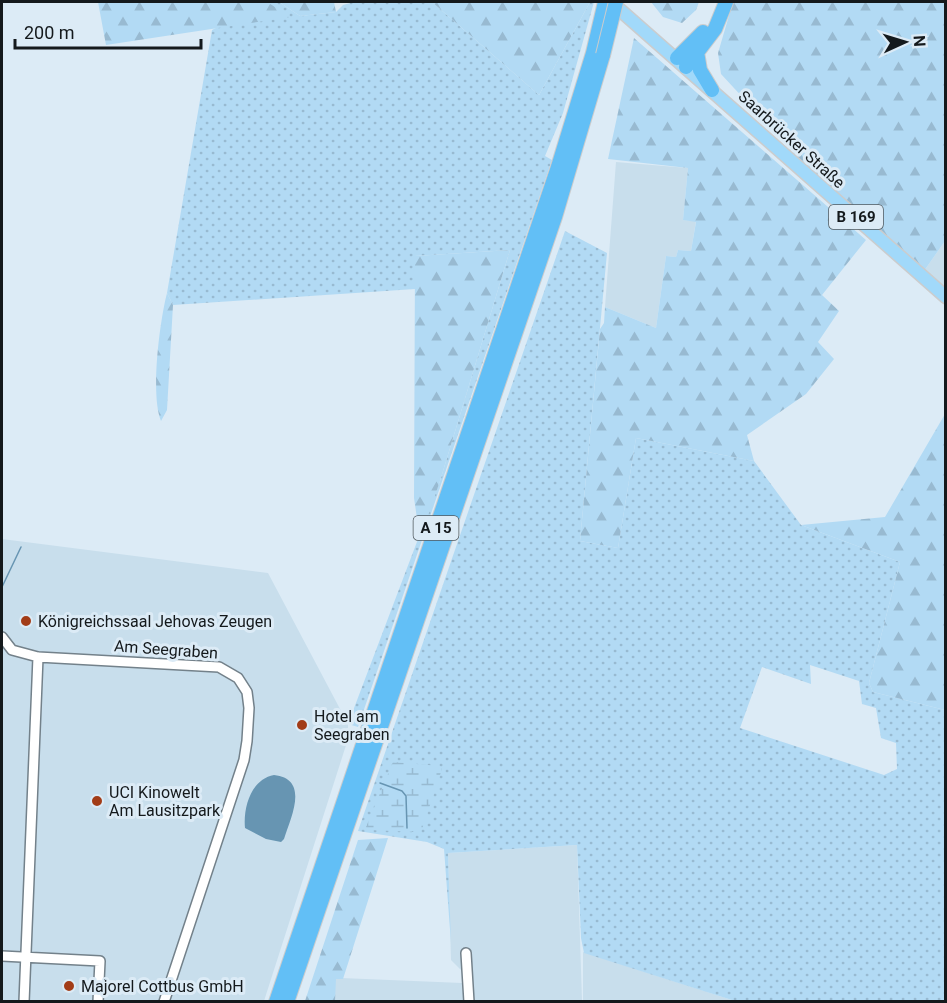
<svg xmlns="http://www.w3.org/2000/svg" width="947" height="1003" font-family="Roboto,sans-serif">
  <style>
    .built { fill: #c8deec }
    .grass { fill: url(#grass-dots); fill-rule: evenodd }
    .forest { fill: url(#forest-firs) }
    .wetland { fill: url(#wetland-marsh) }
    .water { fill: #6795b2 }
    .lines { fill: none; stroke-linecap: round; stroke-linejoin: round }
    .stream { stroke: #6795b2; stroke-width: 1.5 }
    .minor-casing { stroke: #73818a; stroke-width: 12 }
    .major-casing { stroke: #cbcccd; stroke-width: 15 }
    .highway-casing { stroke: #cbcccd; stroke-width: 16 }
    .minor { stroke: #fff; stroke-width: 9 }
    .major { stroke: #a1d9fa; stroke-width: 12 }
    .highway { stroke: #62bff6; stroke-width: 14 }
    .highway-bridge-casing { stroke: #cbcccd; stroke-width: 16; stroke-linecap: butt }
    .highway-bridge { stroke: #62bff6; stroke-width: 14 }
    .poi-dot { fill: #a23c17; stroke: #dcebf6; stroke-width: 2 }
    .labels { text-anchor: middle; stroke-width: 6; stroke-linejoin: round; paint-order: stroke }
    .shield { fill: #dcebf6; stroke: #50585d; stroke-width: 1.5 }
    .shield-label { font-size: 15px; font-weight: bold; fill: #14191c }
    .street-label { font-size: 16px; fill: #14191c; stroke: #dcebf6 }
    .poi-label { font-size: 16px; fill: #14191c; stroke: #dcebf6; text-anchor: start }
  </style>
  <defs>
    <pattern id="grass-dots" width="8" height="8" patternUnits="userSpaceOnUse" patternTransform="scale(1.5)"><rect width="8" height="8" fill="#b2daf4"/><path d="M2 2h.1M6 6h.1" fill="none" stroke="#98bad1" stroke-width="1.8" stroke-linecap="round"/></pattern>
    <pattern id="forest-firs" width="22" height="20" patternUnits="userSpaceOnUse" patternTransform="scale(1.5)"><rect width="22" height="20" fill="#b2daf4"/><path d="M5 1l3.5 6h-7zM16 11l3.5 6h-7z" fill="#98bad1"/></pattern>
    <pattern id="wetland-marsh" width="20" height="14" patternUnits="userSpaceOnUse" patternTransform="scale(1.5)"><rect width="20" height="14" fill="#b2daf4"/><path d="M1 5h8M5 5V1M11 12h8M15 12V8" fill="none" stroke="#98bad1"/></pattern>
  </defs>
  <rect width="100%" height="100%" fill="#dcebf6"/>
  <!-- built -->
  <path class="built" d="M616,162l72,6 -5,52 13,1 -5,30 -13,-1 -2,7 -10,-1 -10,72 -51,-21z
    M945,241v49l-21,-19z
    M2,539l266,34 80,151v15l-84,262 -262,1z
    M577,845l5,156 -274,1 9,-25 145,6v-12l-11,-11 -3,-107z
    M583,952l152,49h-152z"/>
  <!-- grass -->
  <path class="grass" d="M267,2h12l21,14 36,-4 7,-7 11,-3h78l107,93 51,-93h4l-31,111 -18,43 7,4 -194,567 -10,-3 92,-243 70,-231 -95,6v33l-242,16 -6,-12 45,-263z
    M565,231l42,22 -27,288 38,7 18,-110 118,23 47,64 99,37 -31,121 4,9 72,18v291h-210l-151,-48 -3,-15 -4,-93 -129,8 3,90 -7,-94 -17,-7 -69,-11zM810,665l49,16 3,23 14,4 5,30 15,5 1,26 -13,6 -144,-47 22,-61 49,17z"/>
  <!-- forest -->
  <path class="forest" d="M98,2h169l24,15 -185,28z
    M279,2h55l2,10 -36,4z
    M432,2h158l-51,93z
    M651,2h48l-3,8 -14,13 -19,-6z
    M733,2h212v239l-21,30 -119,-106 -84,-91 -3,-21z
    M634,38l232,202 -44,55 17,16 -21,31 16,17 -28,35 -59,41 7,26 -118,-23 -18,110 -38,-7 20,-212 4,-6 1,-16 51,21 10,-72 10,1 2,-7 13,1 5,-29 -13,-2 5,-52 -80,-9z
    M510,250l-70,231 -20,58 -6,-41 1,-242z
    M167,293l6,12 -6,105 -6,11c-11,-26 -1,-101 6,-128z
    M945,414v296l-72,-18 -4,-9 31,-121 -99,-37 84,-8z
    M388,838l-45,141h-7l-1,22h-30l53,-161z"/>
  <!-- wetland -->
  <path class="wetland" d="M393,762l47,4 2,3 -20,60 -4,3 -50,-2 -2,-3z"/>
  <!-- water -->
  <path class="water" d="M274,775c36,4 17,42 10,64l-3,3 -15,-3 -21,-11c-2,-20 6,-49 29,-53z"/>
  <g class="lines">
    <!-- stream -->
    <path class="stream" d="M2,587l19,-40
      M380,783l22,8 4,5 1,32"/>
    <!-- minor casing -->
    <g class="minor-casing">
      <path id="minor" d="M2,637l10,13 26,7 181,10 19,11 9,14 2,16 -2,33 -3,19 -80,242
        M466,953l3,49
        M2,956l98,5 -2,41
        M24,1002l14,-345"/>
    </g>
    <!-- major casing -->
    <g class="major-casing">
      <path id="major" d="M611,2l335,295"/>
    </g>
    <!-- highway casing -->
    <g class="highway-casing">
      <path id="highway" d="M697,52l3,18 12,20
        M677,58l26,-26
        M686,67l29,-38 11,-27
        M276,1002l282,-835 35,-114 12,-51
        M287,1002l268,-785 48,-162"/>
    </g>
    <!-- minor -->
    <use href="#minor" class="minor"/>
    <!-- major -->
    <use href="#major" class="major"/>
    <!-- highway -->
    <use href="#highway" class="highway"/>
    <!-- highway-bridge casing -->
    <g class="highway-bridge-casing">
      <path id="highway-bridge" d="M603,55l13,-53"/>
    </g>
    <!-- highway-bridge -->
    <use href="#highway-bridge" class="highway-bridge"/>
  </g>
  <!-- markers -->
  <g class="poi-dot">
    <circle cx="26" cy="621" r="6"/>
    <circle cx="302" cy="725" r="6"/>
    <circle cx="97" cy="801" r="6"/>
    <circle cx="69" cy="986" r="6"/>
  </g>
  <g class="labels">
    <!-- shield labels -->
    <g class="shield">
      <rect x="829" y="205" width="54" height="24" rx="4.5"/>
      <rect x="413.5" y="516" width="45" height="24" rx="4.5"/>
    </g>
    <g class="shield-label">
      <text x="856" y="222">B 169</text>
      <text x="436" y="533">A 15</text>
    </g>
    <!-- street labels -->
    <g class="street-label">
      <text transform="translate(792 139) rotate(42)" y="6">Saarbrücker Straße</text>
      <text transform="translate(166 649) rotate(4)" y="6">Am Seegraben</text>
    </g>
    <!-- poi labels -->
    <g class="poi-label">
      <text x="38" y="627">Königreichssaal Jehovas Zeugen</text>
      <text x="314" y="722">Hotel am<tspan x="314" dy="18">Seegraben</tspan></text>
      <text x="109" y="798">UCI Kinowelt<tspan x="109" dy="18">Am Lausitzpark</tspan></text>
      <text x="81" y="992">Majorel Cottbus GmbH</text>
    </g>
  </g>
  <!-- border -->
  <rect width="947" height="1003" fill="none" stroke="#14191c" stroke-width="6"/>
  <!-- north arrow -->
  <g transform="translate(905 42) rotate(86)" stroke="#dcebf6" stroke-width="4.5" paint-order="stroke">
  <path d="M0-4.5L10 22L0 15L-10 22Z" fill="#14191c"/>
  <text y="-9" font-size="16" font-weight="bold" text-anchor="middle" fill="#14191c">N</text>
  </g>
  <!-- scale -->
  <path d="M15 39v9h186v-9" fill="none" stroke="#14191c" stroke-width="3"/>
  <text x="24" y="39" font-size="18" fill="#14191c" stroke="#dcebf6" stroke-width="4.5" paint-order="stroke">200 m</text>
</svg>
